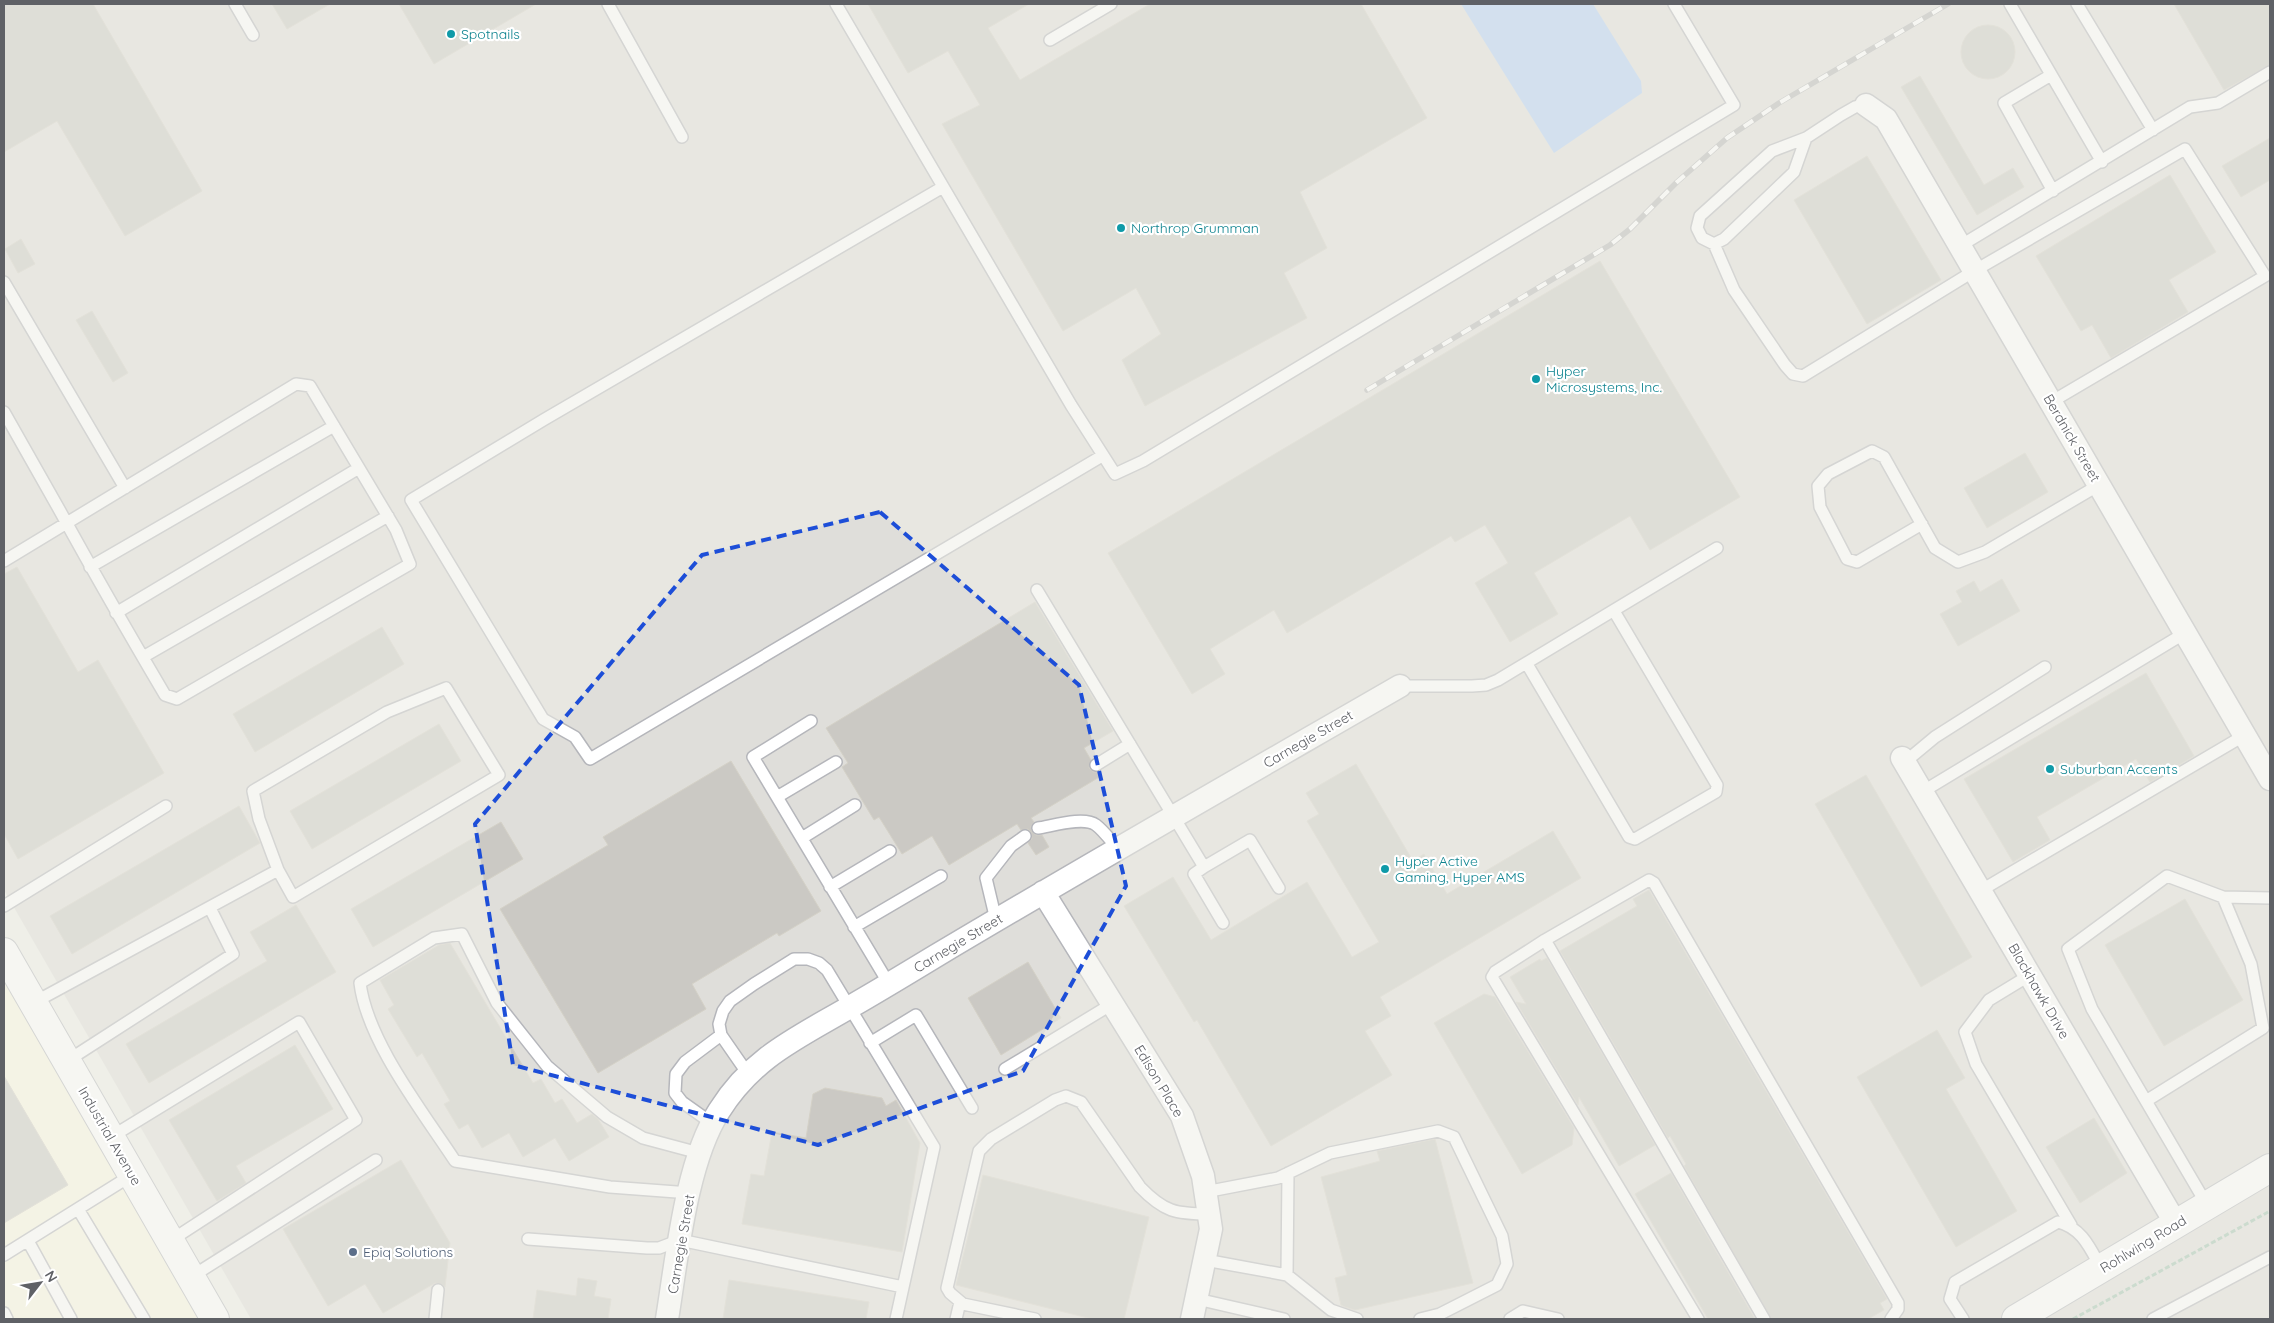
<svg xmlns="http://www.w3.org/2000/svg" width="2274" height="1323" font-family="Quicksand,sans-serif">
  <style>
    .commercial { fill: #fbf8e2 }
    .industrial { fill: #dfdeda }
    .water { fill: #b2cff6 }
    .building { fill: #cbc9c4; stroke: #d4d1c7 }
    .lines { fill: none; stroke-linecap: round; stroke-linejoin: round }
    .service-casing { stroke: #b5b6bb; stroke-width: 14 }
    .minor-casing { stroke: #b5b6bb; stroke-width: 25 }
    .secondary-casing { stroke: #b6b8bd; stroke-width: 30 }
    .path { stroke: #a2c4b0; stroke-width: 3; stroke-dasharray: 5 2.5; stroke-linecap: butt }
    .service { stroke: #fff; stroke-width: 11 }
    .minor { stroke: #fff; stroke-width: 22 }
    .secondary { stroke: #fff; stroke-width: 28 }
    .rail-casing { stroke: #b5b5b6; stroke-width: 5.5 }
    .rail { stroke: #fff; stroke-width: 4; stroke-dasharray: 11; stroke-linecap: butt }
    .marked { fill: none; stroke: #1d4ed8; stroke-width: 4; stroke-dasharray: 10 6; stroke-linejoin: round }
    .culture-dot { fill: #0f9aa8; stroke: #fff; stroke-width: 2 }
    .service-dot { fill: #5c6f8a; stroke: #fff; stroke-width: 2 }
    .labels { text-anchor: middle; stroke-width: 4.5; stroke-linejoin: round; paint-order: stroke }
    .culture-label { font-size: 14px; fill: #0d838f; stroke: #fff; text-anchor: start }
    .street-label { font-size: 14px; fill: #5f6166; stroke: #fff }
    .service-label { font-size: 14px; fill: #4e5e75; stroke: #fff; text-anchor: start }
  </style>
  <rect width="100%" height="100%" fill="#efefe8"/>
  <!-- commercial -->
  <path class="commercial" d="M4,952l211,367h-211z"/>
  <!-- industrial -->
  <path class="industrial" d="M4,4h2266v1315h-2019l-247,-429z"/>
  <!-- water -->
  <path class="water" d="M1461,4h132l48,77 1,12 -88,60z"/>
  <!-- building -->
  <path class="building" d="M4,4h89l109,187 -77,45 -68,-115 -53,31z
    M272,4h58l-43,25z
    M399,4h137l-102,60z
    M868,4h161l-41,24 32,52 130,-76h211l66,114 -127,74 27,56 -43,25 23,45 -162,88 -23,-46 39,-26 -25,-46 -73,43 -121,-207 38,-19 -32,-54 -40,22z
    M2174,4h96v61l-46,25z
    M1961 52a27 27 0 1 1 54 0a27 27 0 1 1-54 0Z
    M1920,76l64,109 29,-17 11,19 -47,28 -76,-128z
    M2270,138v42l-29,17 -19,-31z
    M1867,156l74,124 -74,44 -73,-124z
    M2170,175l46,77 -47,28 19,32 -77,46 -19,-33 -11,6 -45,-75z
    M21,239l14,25 -17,9 -13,-24z
    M1600,261l140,236 -90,53 -20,-34 -96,57 24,41 -48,28 -35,-59 33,-20 -23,-38 -30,17 -4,-6 -164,97 -13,-23 -64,39 15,25 -33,20 -84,-141z
    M92,311l36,62 -15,9 -37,-62z
    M2025,453l23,39 -61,36 -23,-40z
    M17,567l61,105 20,-12 66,113 -146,86 -14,-25v-260z
    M2002,579l18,32 -62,35 -18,-32 22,-12 -6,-11 18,-10 6,11z
    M1035,602l78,129 -29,17 7,12 -2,8 4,4h5l3,4 -70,42 3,4 -3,4 1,6 4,3h6l7,12 -13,8 -8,-12 4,-4 -1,-7 -3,-3 -7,1 -4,-6 -68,41 -17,-29 -30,18 -23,-37 -5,3 -32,-53 6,-4 -22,-35z
    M382,627l22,37 -149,88 -22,-38z
    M2146,673l48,83 -44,26 -14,-23 -99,58 13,23 -37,22 -49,-83z
    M439,724l22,37 -149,88 -22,-38z
    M731,761l90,150 -42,25 -2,-3 -85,51 14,25 -108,64 -98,-164 108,-64 -5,-8z
    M1356,764l57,97 11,-7 23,40 106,-63 28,47 -201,119 11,19 -26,15 27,44 -121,71 -74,-126 -3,2 -70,-116 49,-29 38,63 96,-58 45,75 27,-15 -72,-121 12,-7 -13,-21z
    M1866,775l106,182 -51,30 -106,-183z
    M239,806l21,37 -188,111 -22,-38z
    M501,822l22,37 -150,88 -22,-38z
    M1649,890l238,409 -7,4 4,7 -16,9h-97l-87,-153 2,-2 -16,-28 -2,2 -108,-187 77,-45 -4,-7z
    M2185,899l58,101 -79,46 -59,-101z
    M296,905l40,67 -187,111 -23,-39 141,-83 -17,-29z
    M450,943l83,140 8,-4 14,24 7,-4 15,24 15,-9 6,5 11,18 -40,24 -14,-23 -32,19 -14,-24 -27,15 -14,-24 -9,5 -15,-25 6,-3 -28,-48 -5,4 -29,-48 6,-4 -14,-25 59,-35z
    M1547,958l108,187 -36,21 -40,-69 -1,8 -62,-103 10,2 -16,-27 30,-18 1,2z
    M1028,962l33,56 -60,37 -33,-57z
    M1484,994l11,3 79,131 -2,17 -50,29 -88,-151z
    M1937,1030l28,48 -19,11 71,122 -61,36 -99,-170z
    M295,1045l38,64 -97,57 10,17 -29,18 -48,-81z
    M4,1076l64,109 -64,38z
    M825,1088l57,10 4,8 10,-6 24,43 -18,109 -160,-28 9,-50 13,2 8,-44 34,6 7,-44z
    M2094,1118l33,55 -47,30 -34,-56z
    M1435,1139l38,144 -118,27 -10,-3 -4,-2 -6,-27 12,-3 -26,-98 59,-16 -3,-10z
    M401,1160l49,83 -5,44 -3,-3 -7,-1 -52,30 -18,-29 -37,22 -45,-77z
    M1671,1173l84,146h-47l-73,-125z
    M983,1175l166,42 -25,102h-32l-136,-34z
    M578,1278l19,3 -3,15 17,3 -3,20h-75l4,-29 39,6z
    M729,1280l140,22 -3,17h-143z"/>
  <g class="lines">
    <!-- service casing -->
    <g class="service-casing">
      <path id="service" d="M235,4l18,31
        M608,4l74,133
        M836,4l235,401 44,69 28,-13 591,-356 -60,-101
        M2010,4l92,158
        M2077,4l76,126
        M1050,40l61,-36
        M2051,75l-47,28 49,88
        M1806,138l-12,34 -70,67 -10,5 -12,-6 -5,-10 3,-12 72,-65 34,-13 35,-23 14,-8 11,-2
        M943,187l-398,232 -134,81 132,219 32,18 15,22 512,-303
        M1714,244l20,46 51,75 8,9 10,2 171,-105 211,-122 80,127 -214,126
        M1960,246l230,-139 28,-4 52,-31
        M4,282l121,206
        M4,412l56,99c34,62 69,123 105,184l12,4 233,-135 -14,-34 -86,-144 -14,-2 -292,177
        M1922,524l-65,38 -10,-3 -27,-52 -2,-21 10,-12 44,-23 12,6 51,91 23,14 27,-10 114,-67
        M90,567l244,-141
        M1037,590l167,277 -10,7 29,49
        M116,613l243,-145
        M143,657l245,-141
        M1527,664l102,173 6,2 81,-47 1,-7 -103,-174
        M1400,686h72l14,-1 12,-5 219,-132
        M811,721l-58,36 136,227
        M1905,762l30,-25 110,-70
        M1096,765l34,-21
        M1922,792l263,-159
        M777,797l59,-35
        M1038,828c14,-2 46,-12 58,-3 8,6 15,16 22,24
        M802,838l53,-33
        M1204,867l46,-27 29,48
        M830,887l60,-36
        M1980,891l265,-156
        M2223,897l47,1
        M4,906l162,-100
        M996,920l-10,-42 25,-32 14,-10
        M854,927l87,-51
        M1545,940l-50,32 -3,5 206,342
        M2030,975l-41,25 -24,32 11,32 95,161
        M33,1003l245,-133 15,27 206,-122 -53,-87 -59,24 -134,79 6,28 19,51
        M870,1043l46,-28 56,93
        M67,1061l166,-107 -23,-46
        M1005,1069l107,-65
        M748,1074l-27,-39 -2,-11 4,-13 7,-10 24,-17 40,-25h14l11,4 8,7 107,177 -38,172
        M2146,1101l117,-73 -12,-64 -28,-67 -56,-21 -99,73 24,60 115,196
        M713,1124l-31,-22 -7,-9 1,-19 9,-12 36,-27
        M111,1137l188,-115 57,98 -186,121
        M1205,1192l73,-14 52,-25 108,-22 16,6 48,99 5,28 -10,21 -57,29 -20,5
        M690,1193l-80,-6 -155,-26c-32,-49 -88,-120 -95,-178l74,-45 28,-4 35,69 50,63 60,51 36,21 56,15
        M78,1209l66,110
        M528,1239l119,9h12l21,-8 223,47
        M28,1241l43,78
        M4,1255l128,-80
        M1205,1260l82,15 44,35 26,9
        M1287,1275l1,-102
        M191,1277l185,-117
        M1197,1299l87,20
        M4,1313l3,6
        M435,1319l3,-29
        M956,1319l4,-17
        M1035,1319l-72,-15 -13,-11 -3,-5 32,-137 12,-12 64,-39 11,-4 15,6 59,85c24,25 36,27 69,27
        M1510,1319l13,-8 35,8
        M1764,1319l-219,-379 104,-60 5,3 244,420v6l-7,10
        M1963,1319l-13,-20 5,-17 103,-60c24,6 32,26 43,46
        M2153,1319l117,-62"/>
    </g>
    <!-- minor casing -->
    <g class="minor-casing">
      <path id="minor" d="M1866,105l20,14 384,660
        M1902,758l274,466
        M1043,892l139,224 21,60 8,53 -19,90
        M667,1319c10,-61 19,-157 52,-208 34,-54 78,-73 131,-104 28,-16 56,-33 84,-50 154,-92 310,-181 466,-271"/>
    </g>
    <!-- secondary casing -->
    <g class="secondary-casing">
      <path id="secondary" d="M4,952l211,367
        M2016,1319l254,-151"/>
    </g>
    <!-- path -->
    <path class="path" d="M2073,1319l197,-108"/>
    <!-- service -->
    <use href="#service" class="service"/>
    <!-- minor -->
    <use href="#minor" class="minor"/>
    <!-- secondary -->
    <use href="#secondary" class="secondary"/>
    <!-- rail casing -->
    <g class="rail-casing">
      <path id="rail" d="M1367,390l243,-145 20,-16 47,-47 50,-44 52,-35 169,-99"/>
    </g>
    <!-- rail -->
    <use href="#rail" class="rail"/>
  </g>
  <!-- marked area -->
  <path d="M0 0H2274V1323H0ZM880,512l199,173 47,201 -103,185 -205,74 -305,-80 -38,-241 227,-269z" fill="#efefe8" fill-opacity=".55" fill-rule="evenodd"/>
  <path class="marked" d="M880,512l199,173 47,201 -103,185 -205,74 -305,-80 -38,-241 227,-269z"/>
  <!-- markers -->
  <g class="culture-dot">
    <circle cx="451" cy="34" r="5"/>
    <circle cx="1121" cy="228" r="5"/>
    <circle cx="1536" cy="379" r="5"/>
    <circle cx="2050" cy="769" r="5"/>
    <circle cx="1385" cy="869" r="5"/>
  </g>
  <circle class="service-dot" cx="353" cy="1252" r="5"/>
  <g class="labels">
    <!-- culture labels -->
    <g class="culture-label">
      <text x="461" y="39">Spotnails</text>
      <text x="1131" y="233">Northrop Grumman</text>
      <text x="1546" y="376">Hyper<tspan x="1546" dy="16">Microsystems, Inc.</tspan></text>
      <text x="2060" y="774">Suburban Accents</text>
      <text x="1395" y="866">Hyper Active<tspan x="1395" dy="16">Gaming, Hyper AMS</tspan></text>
    </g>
    <!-- street labels -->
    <g class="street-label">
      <text transform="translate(2072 438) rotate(60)" y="5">Berdnick Street</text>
      <text transform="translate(1308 739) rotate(-30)" y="5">Carnegie Street</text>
      <text transform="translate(958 943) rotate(-31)" y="5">Carnegie Street</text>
      <text transform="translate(2039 991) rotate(60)" y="5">Blackhawk Drive</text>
      <text transform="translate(1159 1081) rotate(59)" y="5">Edison Place</text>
      <text transform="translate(110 1136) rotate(60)" y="5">Industrial Avenue</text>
      <text transform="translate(681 1244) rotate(-80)" y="5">Carnegie Street</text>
      <text transform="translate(2143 1244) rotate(-31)" y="5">Rohlwing Road</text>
    </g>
    <!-- service labels -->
    <g class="service-label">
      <text x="363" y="1257">Epiq Solutions</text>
    </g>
  </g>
  <!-- border -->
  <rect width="2274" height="1323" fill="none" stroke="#5f6166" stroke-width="10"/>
  <!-- north arrow -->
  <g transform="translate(40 1283) rotate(59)" stroke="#ffffff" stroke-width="4" paint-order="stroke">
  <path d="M0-4L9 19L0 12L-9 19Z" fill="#5f6166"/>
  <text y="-8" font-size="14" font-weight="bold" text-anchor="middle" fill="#5f6166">N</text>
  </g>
</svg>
